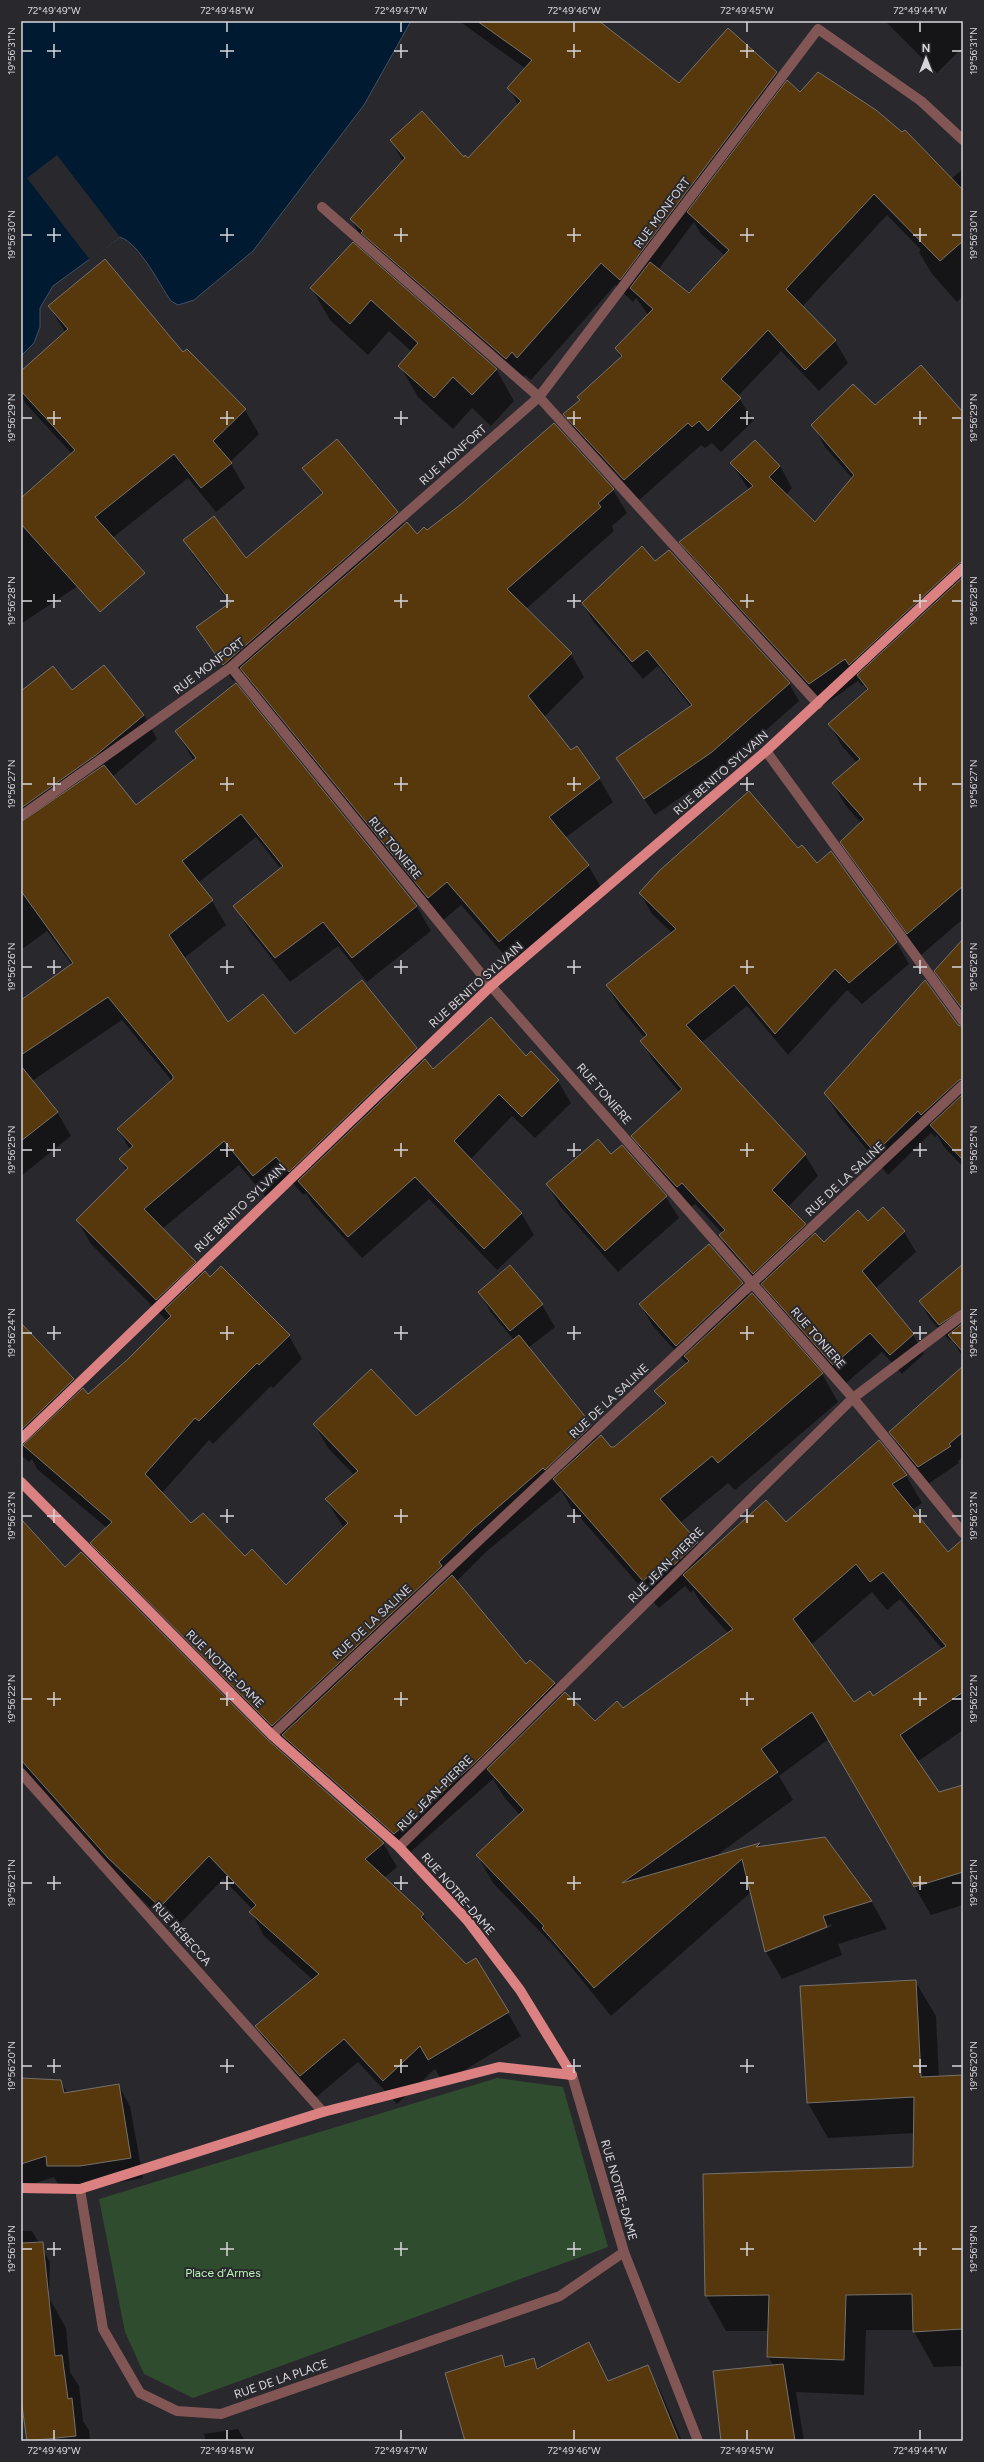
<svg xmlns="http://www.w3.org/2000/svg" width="984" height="2462" font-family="Figtree,sans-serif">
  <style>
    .green { fill: #304c2e }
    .water { fill: #001a31; stroke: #405264 }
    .pier { fill: #29282d }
    .shadow { fill: #0007; fill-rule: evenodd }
    .building { fill: #57380d; stroke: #75716c; fill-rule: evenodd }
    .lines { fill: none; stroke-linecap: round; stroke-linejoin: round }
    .minor { stroke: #835656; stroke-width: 10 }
    .major { stroke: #db8182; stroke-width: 10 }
    .ticks { fill: none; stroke: #d7d6da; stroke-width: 1.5 }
    .labels { text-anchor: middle; stroke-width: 4; stroke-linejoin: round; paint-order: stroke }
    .street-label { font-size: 12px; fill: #d7d6da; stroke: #29282d }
    .park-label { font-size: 12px; fill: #b9f3b5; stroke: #29282d }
    .neatline { fill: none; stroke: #d7d6da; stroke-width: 1.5 }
    .ticks-label { font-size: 10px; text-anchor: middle; fill: #d7d6da }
  </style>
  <rect width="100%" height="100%" fill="#29282d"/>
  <!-- green -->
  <path class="green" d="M497,2078l66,9 45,160 -415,151 -49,-24 -19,-42 -26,-133z"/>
  <!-- water -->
  <path class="water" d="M21,21h390l-47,84 -111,146 -59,49 -16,5 -7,-4c-12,-17 -31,-57 -51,-64l-67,49 -13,22v19l-6,16 -13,13z"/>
  <!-- pier -->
  <path class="pier" d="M57,155l63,82 -30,23 -63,-82z"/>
  <!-- shadow -->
  <path class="shadow" d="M459,21h138l82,63 98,-12 7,14 167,93 12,-10v127l-6,6 -25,-28 -13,-22 2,-2 -34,-35 -85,92 33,34 13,22 -29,28 -38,-40 -43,45 15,25 -32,31 -9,-9 -7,5 -4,-3 -64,57 -60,-66 -12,-22 15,-13 -2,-4 43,-39 -5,-9 32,-34 -12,-17 -3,4 -18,-17 -84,95 -6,-5 -6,6 -155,-139 -13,-23 52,-57 -12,-22 77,20 50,-55 -9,-17 17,-19zM694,222l7,12 24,22 -35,38 -32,-24zM705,226l29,26 -2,2 -27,-25z
    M885,21h78v26l-26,26z
    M353,244l143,125 18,32 -23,25 -19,-18 -19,21 -35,-32 -18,-31 12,-14 -23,-21 -21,24 -38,-35 -18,-31z
    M49,306l134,48 4,-4 58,60 14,24 -29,28 15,26 -29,24 -28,-34 -77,61 10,18 -100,67v-124l51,-46 -46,-50 -5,-9v-22l44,-41z
    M875,407l88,5v507l-42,36 -67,-91 -13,-22 20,-19 -15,-17 -13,-22 24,-21 -15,-17 -13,-22 38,-33 -3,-6 -2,1 -4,-5 -36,25 -129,-142 -12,-22 68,-52 -18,-27 49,3 12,22 -6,7 29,29 37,-46 -27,-31 -12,-22z
    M304,468l93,44 8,13 12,10 196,-45 14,23 -15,13 2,5 -88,78 45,45 13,23 -40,40 27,34 28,27 14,24 -48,36 23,27 14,24 -89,76 -52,-60 -19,16 -187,-230 -11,-19 -11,9 -36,-54 34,-23 -37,-47 -9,-17 61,19 76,-64z
    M655,562l134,121 10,18 -77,68 -67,46 -38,-56 74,-52 -33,-41 -15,13 -50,-58 -10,-18z
    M235,684l182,223 14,24 -64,51 -29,-36 -48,36 -41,-52 -14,-24 46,-37 -25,-32 -58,46 14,18 14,24 -42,33 44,65 67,12 67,-53 54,67 7,13 10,8 93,-13 32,24 13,22 -36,35 -23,-22 -42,44 51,53 13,22 -37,35 -68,-71 -67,59 -50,-55 -6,-10 -3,2 -12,-14 -23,19 -29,-35 -77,64 33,33 7,13 8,3 79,58 13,23 -29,29 -2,-2 -58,58 -4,-4 -48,54 30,31 95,61 58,-58 -18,-28 28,-25 -26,-27 -14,-24 102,-6 98,-78 -22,-26 -13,-22 31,-25 32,38 13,22 -27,21 64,77 7,13 11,10h4l50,-42 -8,-15 31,-27 -34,-38 -13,-22 102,-21 8,13 2,-2 70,80 16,28 -103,88 -7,-7 -48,40 17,20 8,14 201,-82 16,28 -10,7 36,43 15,11v166l-46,32 22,31 24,-7v119l-32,10 -102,-176 -50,37 14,24 -80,58 47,-14 1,3 64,-9 46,63 16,28 -49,15 4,11 -60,24 -16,-27 -15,-60 -140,124 -56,-69 -62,-64 -16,-28 43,-40 -16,-18 -11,-18 -86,76 -111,-98 -191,-191 -13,-23 15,-15 -70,-59 -5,-10 -3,3 -8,-7v-131l52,55 8,13 7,3 40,-34 39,-40 -76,-77 -14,-24 50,-49 -7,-12 10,-9 -12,-21 54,-48 -50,-61 -90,61 25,31 14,24 -50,40v-175l51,-36 -25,-34 -26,19v-258l51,-1 72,24 13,24 -45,38 24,29 58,-45 -18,-29zM561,1490l10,17 88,101 26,-22 6,7 2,-3 8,13 27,30 -105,76 -28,13 -33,-26 -7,-12 -25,-23 -4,5 -70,-84 31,-31zM872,1592l15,18 13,-11 43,51 -70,48 -19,5 -43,-58zM831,1924l1,2 -59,24v-2z
    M798,850l19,14 13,-12 67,91 12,21 -47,40 -15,-14 -59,65 -41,-49 -46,37 104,112 13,21 -30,31 17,17 7,13 12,6 44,-21 36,10 12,20 -41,37 38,46 11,19 -22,20 -20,-22 -37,32 -71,-80 -6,-11 -3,2 -33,-38 -12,-22 2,-2 -27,-29 -5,4 -45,-51 -12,-21 47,-43 -26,-31 -13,-21 4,-3 -26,-31 -12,-22 65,-52 -20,-19 -12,-21z
    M963,940v73l-27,-42z
    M957,1026l6,2v139l-19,-20 -7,-12 -2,2 -4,-4 -43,42 -50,-60 -13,-22z
    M611,1156l55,41 13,21 -61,54 -58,-66 -13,-22z
    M963,1266v91l-11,-17 -2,1 -20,-22 -10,-17z
    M963,1399v58l-5,4 1,2 -31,21 -28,-35 -10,-17z
    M21,1520l43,49 203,172 116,102 14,24 -13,11 39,37 9,15 76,83 13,23 -78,47 -8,-14 -38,35 -39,-42 -44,37 -44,-49 -14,-24 57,-46 -49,-44 -13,-24 2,-2 -30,-31 -49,51 -51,-48 -102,-117z
    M915,1981l21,35 3,61 24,-1v290l-29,1 -21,-37h-47l-2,65 -68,-3 8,49h-82l52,-75 -6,-9 1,-26h-43l-20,-36 208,-127v-35l-86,5 -20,-35z
    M21,2079l39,2 8,13 50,-9 12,21 13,72 -51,9h-32l-6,-10 -33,11z
    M21,2231h11l18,31 -1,36 17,30 4,44 9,14 4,35 6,9 1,11h-62l-4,-24 -3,-6zM62,2368l3,3 4,33h-2z
    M589,2344l20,38 38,-15 12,21 23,53h-216l35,-85 6,11 26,-8 6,10z
    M238,2429l7,12h-47l7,-2 -1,-5z"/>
  <!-- building -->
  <path class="building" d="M477,21h122l80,62 49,-55 49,44 -157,208 -19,-17 -84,95 -5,-6 -6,7 -145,-126 2,-2 -13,-12 55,-61 -15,-18 32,-29 42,46 1,-2 3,3 53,-57 -14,-13 25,-28z
    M818,72l58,38 26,22 3,-2 58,60v51l-23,20 -66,-67 -88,95 50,51 -31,30 -37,-40 -47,49 20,19 -33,33 -9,-10 -7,6 -4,-4 -64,57 -61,-66 17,-14 -3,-3 45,-41 -7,-8 38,-39 -23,-21 20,-26 39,31 40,-43 -42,-38 100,-132 13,12z
    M353,242l144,127 -25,26 -19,-18 -19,21 -36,-32 20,-23 -47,-43 -21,24 -40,-36z
    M105,259l78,93 4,-3 59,60 -33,32 19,22 -31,25 -27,-34 -79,63 50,56 -45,39 -79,-88v-26l54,-48 -54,-59v-20l47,-42 -20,-23z
    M921,365l42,47v150l-4,1 -110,102 -4,-6 -36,25 -130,-142 74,-56 -23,-23 25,-23 25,26 -11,11 46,45 39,-47 -43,-50 42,-41 22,21z
    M554,423l60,66 -16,14 3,4 -94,82 65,64 -44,43 43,54 6,-4 23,32 -51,39 40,48 -90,77 -52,-60 -19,16 -188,-230 167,-146 10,12 7,-7 3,3 33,-25z
    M337,439l61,73 -175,153 -27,-38 35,-25 -48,-62 31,-24 32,42 77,-65 -21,-25z
    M642,546l13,15 14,-11 121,133 -78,69 -68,47 -28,-41 76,-53 -45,-55 -15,12 -50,-59z
    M963,577v309l-56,48 -67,-92 24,-23 -32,-36 28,-24 -32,-35 40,-35 -11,-14z
    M104,665l40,50 -48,40 -75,53v-117l32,-25 19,24z
    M236,683l181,223 -65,52 -29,-36 -48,36 -42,-52 50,-40 -42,-52 -59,47 31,39 -44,35 59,87 35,-28 32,40 67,-54 55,68 -128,124 -13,-15 -23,19 -29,-35 -80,68 52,53 -40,38 -80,-80 52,-52 -9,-9 14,-13 -16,-17 56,-50v-3l-65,-79 -87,58v-55l52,-37 -52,-72v-69l83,-57 32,40 60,-47 -21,-27z
    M749,791l49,57 4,-3 15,18 14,-12 66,91 -48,41 -14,-14 -60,65 -41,-49 -48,40 120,129 -34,36 34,34 -53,50 -34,-39 6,-5 -43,-47 -5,4 -46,-51 51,-47 -42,-48 7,-6 -41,-50 70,-56 -37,-36 20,-22z
    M963,939v71l-29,-39z
    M925,980l33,45 5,2v52l-4,1 -38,35 -3,-4 -43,42 -51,-60z
    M491,1017l35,39 5,-5 28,29 -37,37 -23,-23 -45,47 68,72 -38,36 -69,-72 -67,60 -50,-56 127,-122 8,10z
    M21,1066l37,46 -37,29z
    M963,1094v66l-33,-35z
    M598,1139l13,15 11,-9 45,51 -62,55 -59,-67z
    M883,1207l22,24 -43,40 52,63 -24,21 -20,-22 -37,32 -72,-81 54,-51 9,9 34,-32 10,11z
    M709,1244l34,39 -67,63 -37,-42z
    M963,1264v45l-24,16 -20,-24z
    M510,1265l33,39 -33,27 -32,-39z
    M221,1266l69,69 -31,30 -2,-2 -58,58 -4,-3 -50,56 46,49 12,-10 42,43 7,-7 34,36 62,-62 -23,-24 33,-28 -45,-47 58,-55 45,47 103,-81 73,90 -47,45 -2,-2 -69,60 -35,34 3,4 -170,160 -182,-183 22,-21 -89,-77 60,-57 5,6 39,-34 44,-44 -6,-7 40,-38 5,6z
    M752,1293l71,80 -105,90 -6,-7 -52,43 38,43 -24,23 -6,-6 -25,22 -90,-102 48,-44 10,12h3l52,-44 -12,-12 35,-30 -5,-5z
    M21,1323l53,56 -53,51z
    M963,1323v29l-15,-17z
    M963,1366v66l-14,12 2,2 -33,21 -29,-35z
    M879,1440l28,35 -15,9 56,68 15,-13v153l-63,43 39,57 24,-7v87l-49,15 -102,-175 -51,37 17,23 -156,111 138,-40 -4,4 69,-10 47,64 -49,15 4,11 -62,25 -23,-93 -148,129 -52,-60 2,-2 -68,-71 48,-45 -37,-41 78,-77 30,29 22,-20 6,7 110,-79 -50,-54 83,-75 20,22zM856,1564l14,18 13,-10 63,74 -73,50 -3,-5 -16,11 -61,-83z
    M21,1519l44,48 16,-15 187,188 116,103 -19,16 59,55 -3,3 45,47 10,-6 33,54 -81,48 -8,-14 -37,35 -39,-42 -44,37 -45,-50 64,-52 -70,-62 7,-7 -47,-49 -49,51 -52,-49 -87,-98z
    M452,1575l74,89 4,-4 25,23 -81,81 -80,70 -112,-99z
    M916,1980l5,97 42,-2v254l-50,3 -1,-38 -66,1 -2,65 -77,-3 2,-62 -64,1 -2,-122 210,-7 1,-70 -107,6 -7,-117z
    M21,2078l40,2 3,13 55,-9 12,74 -51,8h-33l-1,-10 -25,8z
    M43,2242l12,114 7,-1 6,44 4,-1 4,38 -49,5 -6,-42v-156z
    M589,2342l19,39 40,-16 31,76h-214l-20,-68 57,-18 3,12 29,-9 3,11z
    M783,2364l12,77h-74l-8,-70z"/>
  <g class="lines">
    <!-- minor -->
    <path class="minor" d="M322,207l217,190 279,307
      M231,667l260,319 362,412 110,135
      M766,751l197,270
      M21,816l210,-149 308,-270 279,-368 103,72 42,39
      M272,1735l691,-650
      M21,1773l302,339
      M399,1847l454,-449 110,-83
      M572,2075l52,177 74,189
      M80,2189l23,140 37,64 37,18 44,3 339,-118 64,-44"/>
    <!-- major -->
    <path class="major" d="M21,1439l470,-453 275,-235 197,-183
      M21,1482l251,253 127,112 68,73 53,70 52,85
      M21,2188l59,1 243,-77 176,-45 73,8"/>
  </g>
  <!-- ticks -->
  <path class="ticks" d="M54,22v10M227,22v10M401,22v10M574,22v10M747,22v10M920,22v10M54,44v14M227,44v14M401,44v14M574,44v14M747,44v14M22,51h10M47,51h14M220,51h14M394,51h14M567,51h14M740,51h14M952,51h10M54,228v14M227,228v14M401,228v14M574,228v14M747,228v14M920,228v14M22,235h10M47,235h14M220,235h14M394,235h14M567,235h14M740,235h14M913,235h14M952,235h10M54,411v14M227,411v14M401,411v14M574,411v14M747,411v14M920,411v14M22,418h10M47,418h14M220,418h14M394,418h14M567,418h14M740,418h14M913,418h14M952,418h10M54,594v14M227,594v14M401,594v14M574,594v14M747,594v14M920,594v14M22,601h10M47,601h14M220,601h14M394,601h14M567,601h14M740,601h14M913,601h14M952,601h10M54,777v14M227,777v14M401,777v14M574,777v14M747,777v14M920,777v14M22,784h10M47,784h14M220,784h14M394,784h14M567,784h14M740,784h14M913,784h14M952,784h10M54,960v14M227,960v14M401,960v14M574,960v14M747,960v14M920,960v14M22,967h10M47,967h14M220,967h14M394,967h14M567,967h14M740,967h14M913,967h14M952,967h10M54,1143v14M227,1143v14M401,1143v14M574,1143v14M747,1143v14M920,1143v14M22,1150h10M47,1150h14M220,1150h14M394,1150h14M567,1150h14M740,1150h14M913,1150h14M952,1150h10M54,1326v14M227,1326v14M401,1326v14M574,1326v14M747,1326v14M920,1326v14M22,1333h10M47,1333h14M220,1333h14M394,1333h14M567,1333h14M740,1333h14M913,1333h14M952,1333h10M54,1509v14M227,1509v14M401,1509v14M574,1509v14M747,1509v14M920,1509v14M22,1516h10M47,1516h14M220,1516h14M394,1516h14M567,1516h14M740,1516h14M913,1516h14M952,1516h10M54,1692v14M227,1692v14M401,1692v14M574,1692v14M747,1692v14M920,1692v14M22,1699h10M47,1699h14M220,1699h14M394,1699h14M567,1699h14M740,1699h14M913,1699h14M952,1699h10M54,1876v14M227,1876v14M401,1876v14M574,1876v14M747,1876v14M920,1876v14M22,1883h10M47,1883h14M220,1883h14M394,1883h14M567,1883h14M740,1883h14M913,1883h14M952,1883h10M54,2059v14M227,2059v14M401,2059v14M574,2059v14M747,2059v14M920,2059v14M22,2066h10M47,2066h14M220,2066h14M394,2066h14M567,2066h14M740,2066h14M913,2066h14M952,2066h10M54,2242v14M227,2242v14M401,2242v14M574,2242v14M747,2242v14M920,2242v14M22,2249h10M47,2249h14M220,2249h14M394,2249h14M567,2249h14M740,2249h14M913,2249h14M952,2249h10M54,2430v10M227,2430v10M401,2430v10M574,2430v10M747,2430v10M920,2430v10"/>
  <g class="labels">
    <!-- street labels -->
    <g class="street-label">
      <text transform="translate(662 213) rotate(-53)" y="4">RUE MONFORT</text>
      <text transform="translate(453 455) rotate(-41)" y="4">RUE MONFORT</text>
      <text transform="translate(209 666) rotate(-37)" y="4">RUE MONFORT</text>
      <text transform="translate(721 773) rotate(-41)" y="4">RUE BENITO SYLVAIN</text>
      <text transform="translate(395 848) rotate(51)" y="4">RUE TONIERE</text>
      <text transform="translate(476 985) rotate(-42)" y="4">RUE BENITO SYLVAIN</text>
      <text transform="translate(604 1094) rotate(49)" y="4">RUE TONIERE</text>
      <text transform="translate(845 1179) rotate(-43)" y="4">RUE DE LA SALINE</text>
      <text transform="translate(240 1208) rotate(-44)" y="4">RUE BENITO SYLVAIN</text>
      <text transform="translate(818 1338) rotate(49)" y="4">RUE TONIERE</text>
      <text transform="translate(609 1401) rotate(-43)" y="4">RUE DE LA SALINE</text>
      <text transform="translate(666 1565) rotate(-45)" y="4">RUE JEAN-PIERRE</text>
      <text transform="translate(372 1622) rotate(-43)" y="4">RUE DE LA SALINE</text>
      <text transform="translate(225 1669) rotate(45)" y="4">RUE NOTRE-DAME</text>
      <text transform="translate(435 1793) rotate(-45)" y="4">RUE JEAN-PIERRE</text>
      <text transform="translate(458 1894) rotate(49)" y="4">RUE NOTRE-DAME</text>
      <text transform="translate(182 1934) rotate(48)" y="4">RUE RÉBECCA</text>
      <text transform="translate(619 2190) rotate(74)" y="4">RUE NOTRE-DAME</text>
      <text transform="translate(281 2379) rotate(-19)" y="4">RUE DE LA PLACE</text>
    </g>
    <!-- park labels -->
    <g class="park-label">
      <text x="223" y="2277">Place d’Armes</text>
    </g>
  </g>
  <!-- border -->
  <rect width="984" height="2462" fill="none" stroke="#29282d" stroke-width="44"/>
  <!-- north arrow -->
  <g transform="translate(926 58)" stroke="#29282d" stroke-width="3" paint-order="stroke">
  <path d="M0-3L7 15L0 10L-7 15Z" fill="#d7d6da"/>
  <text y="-6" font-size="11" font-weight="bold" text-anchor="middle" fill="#d7d6da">N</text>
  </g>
  <rect x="22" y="22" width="940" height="2418" class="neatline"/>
  <g class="ticks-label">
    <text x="54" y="14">72°49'49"W</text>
    <text x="227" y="14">72°49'48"W</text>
    <text x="401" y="14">72°49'47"W</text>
    <text x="574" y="14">72°49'46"W</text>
    <text x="747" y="14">72°49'45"W</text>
    <text x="920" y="14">72°49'44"W</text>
    <text transform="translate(11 51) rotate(-90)" y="4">19°56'31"N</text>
    <text transform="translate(973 51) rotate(-90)" y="4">19°56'31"N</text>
    <text transform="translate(11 235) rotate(-90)" y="4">19°56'30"N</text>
    <text transform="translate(973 235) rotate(-90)" y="4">19°56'30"N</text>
    <text transform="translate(11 418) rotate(-90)" y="4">19°56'29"N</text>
    <text transform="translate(973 418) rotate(-90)" y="4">19°56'29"N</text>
    <text transform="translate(11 601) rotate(-90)" y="4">19°56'28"N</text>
    <text transform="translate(973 601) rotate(-90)" y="4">19°56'28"N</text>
    <text transform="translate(11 784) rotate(-90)" y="4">19°56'27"N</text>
    <text transform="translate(973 784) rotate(-90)" y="4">19°56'27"N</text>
    <text transform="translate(11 967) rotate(-90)" y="4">19°56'26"N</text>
    <text transform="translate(973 967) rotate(-90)" y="4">19°56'26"N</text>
    <text transform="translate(11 1150) rotate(-90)" y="4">19°56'25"N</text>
    <text transform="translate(973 1150) rotate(-90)" y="4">19°56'25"N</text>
    <text transform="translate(11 1333) rotate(-90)" y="4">19°56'24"N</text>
    <text transform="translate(973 1333) rotate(-90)" y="4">19°56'24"N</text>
    <text transform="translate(11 1516) rotate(-90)" y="4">19°56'23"N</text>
    <text transform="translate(973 1516) rotate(-90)" y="4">19°56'23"N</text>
    <text transform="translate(11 1699) rotate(-90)" y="4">19°56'22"N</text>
    <text transform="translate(973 1699) rotate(-90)" y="4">19°56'22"N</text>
    <text transform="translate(11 1883) rotate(-90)" y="4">19°56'21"N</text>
    <text transform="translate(973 1883) rotate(-90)" y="4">19°56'21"N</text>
    <text transform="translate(11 2066) rotate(-90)" y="4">19°56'20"N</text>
    <text transform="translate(973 2066) rotate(-90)" y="4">19°56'20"N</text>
    <text transform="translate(11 2249) rotate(-90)" y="4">19°56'19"N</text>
    <text transform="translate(973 2249) rotate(-90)" y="4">19°56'19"N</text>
    <text x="54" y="2454">72°49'49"W</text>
    <text x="227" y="2454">72°49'48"W</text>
    <text x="401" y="2454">72°49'47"W</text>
    <text x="574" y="2454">72°49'46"W</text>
    <text x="747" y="2454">72°49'45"W</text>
    <text x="920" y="2454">72°49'44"W</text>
  </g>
</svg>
